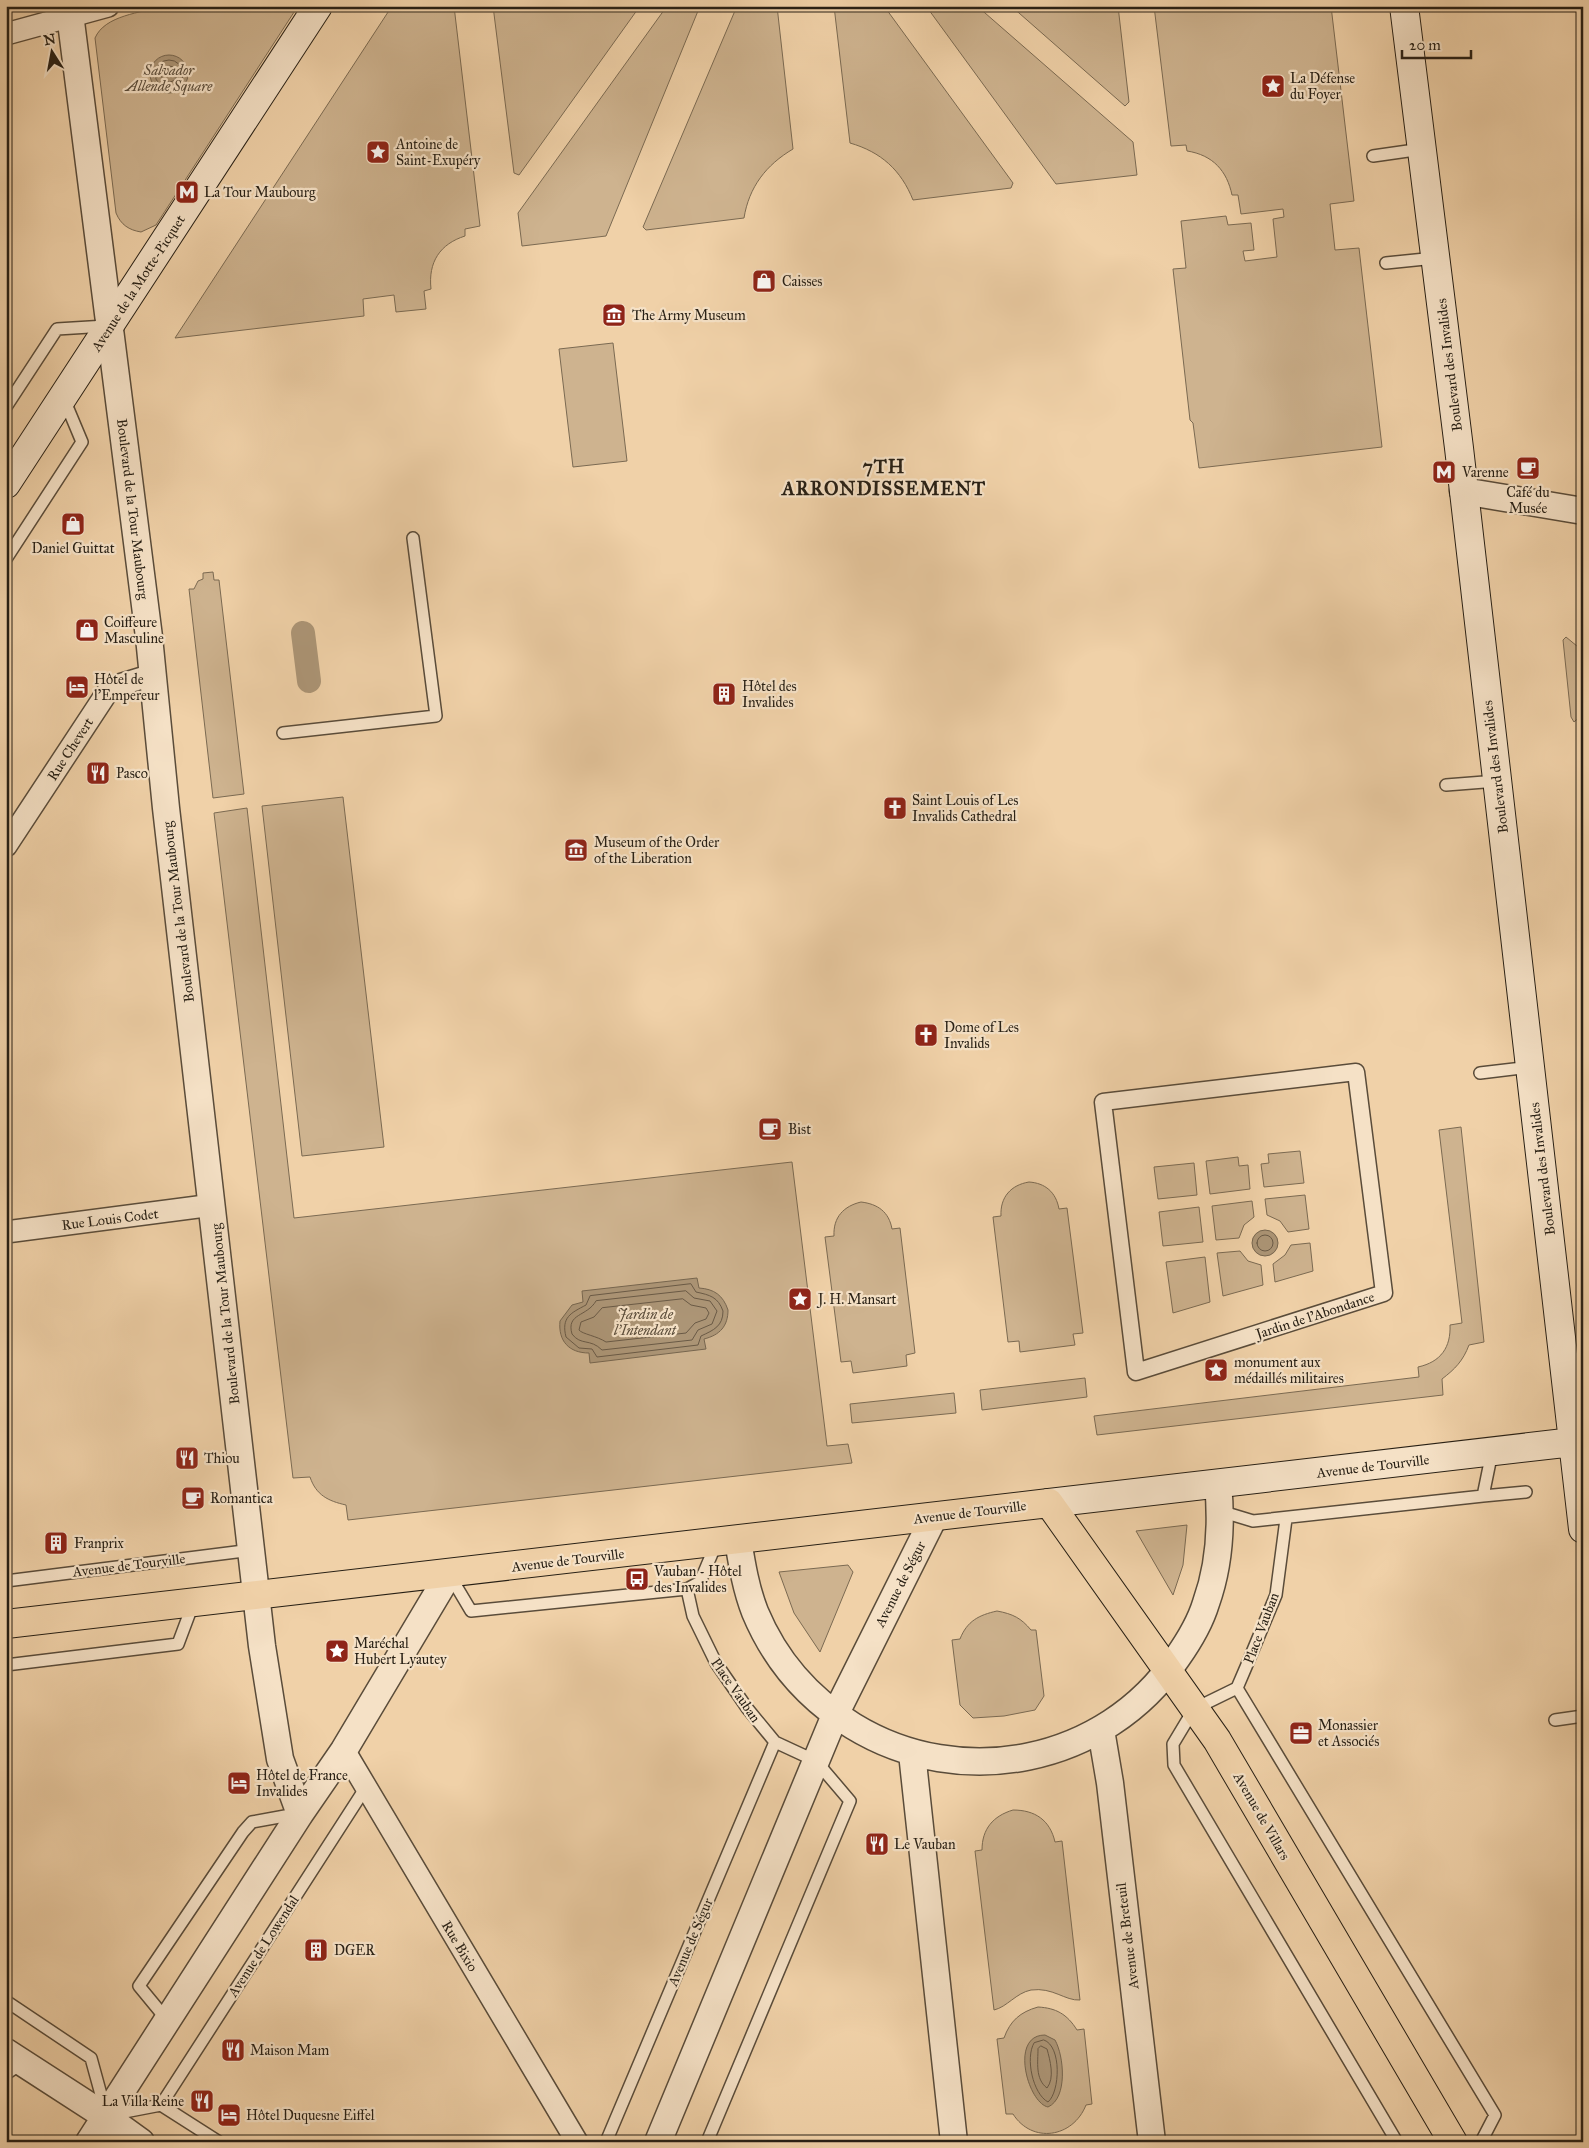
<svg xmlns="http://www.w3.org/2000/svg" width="1589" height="2148" font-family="'IM FELL Great Primer',serif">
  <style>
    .green { fill: #ceb38f; stroke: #7b6a52 }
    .water { fill: #ac9576; stroke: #77664f }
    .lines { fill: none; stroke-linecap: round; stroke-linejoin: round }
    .shore { stroke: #6a5a46; stroke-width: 1 }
    .canal { stroke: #ac9576; stroke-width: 24 }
    .service-casing { stroke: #5a4c3a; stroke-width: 14 }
    .pedestrian-casing { stroke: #5a4c3a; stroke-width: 19 }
    .minor-casing { stroke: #5a4c3a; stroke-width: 24 }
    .tertiary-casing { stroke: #5a4c3a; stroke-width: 29 }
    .secondary-casing { stroke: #282015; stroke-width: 30 }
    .primary-casing { stroke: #282015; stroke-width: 30 }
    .service { stroke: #f5e1c6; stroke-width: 11 }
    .pedestrian { stroke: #f5e1c6; stroke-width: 16 }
    .minor { stroke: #f5e1c6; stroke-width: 21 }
    .tertiary { stroke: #f5e1c6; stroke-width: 26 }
    .secondary { stroke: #f5e1c6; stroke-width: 28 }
    .primary { stroke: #f0d1a8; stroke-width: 28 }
    .labels { text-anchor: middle; stroke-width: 4.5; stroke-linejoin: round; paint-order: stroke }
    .park-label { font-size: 14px; font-style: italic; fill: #5a4c3a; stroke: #f5e1c6 }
    .poi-label { font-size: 14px; fill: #282015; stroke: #f5e1c6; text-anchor: start }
    .street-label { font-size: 14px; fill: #282015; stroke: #f5e1c6 }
    .district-label { font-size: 19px; font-weight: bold; letter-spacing: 1px; fill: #282015; stroke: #f5e1c6 }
  </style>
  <rect width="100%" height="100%" fill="#f0d1a8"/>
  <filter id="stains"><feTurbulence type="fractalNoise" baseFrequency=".004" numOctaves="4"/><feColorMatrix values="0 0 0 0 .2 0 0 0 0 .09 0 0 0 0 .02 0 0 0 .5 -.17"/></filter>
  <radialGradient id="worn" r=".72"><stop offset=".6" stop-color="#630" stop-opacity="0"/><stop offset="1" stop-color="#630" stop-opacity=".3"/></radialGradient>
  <!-- green -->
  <path class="green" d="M163,6h135l-142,219 -15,7c-12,-2 -20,-7 -25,-19l-21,-175c10,-23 46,-25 68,-32z
    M392,6h62l26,220 -15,3v7c-25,8 -37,26 -34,53l-7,2 2,18 -30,3 -2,-17 -31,4 1,17 -189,22z
    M493,6h147l-121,169 -5,-2z
    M667,6h33l-94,230 -84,10 -4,-33z
    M737,6h40l16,143c-27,16 -44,38 -49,69l-98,12 -3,-3z
    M834,6h50l129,177 -2,5 -98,12c-12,-30 -32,-48 -63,-57z
    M926,6h51l156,136 4,33 -81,9z
    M1011,6h107l11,96 -4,4z
    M1154,6h177l23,195 -24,3 5,46 24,-2 23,199 -183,21 -6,-45 -3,-3 -17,-151 13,-1 -5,-47 45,-5 2,9 23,-2 3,27 -11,1 2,10 32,-4 -4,-38 11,-2 -1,-8 -42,5 -3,-19h-6c-5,-24 -19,-40 -45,-44l-1,-6 -15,1z
    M613,343l14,118 -54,6 -14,-118z
    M213,572l1,8h5l25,214 -31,4 -24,-209h5l4,-8 5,-2v-6z
    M1566,637l17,14v63l-9,8 -3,-5 -8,-77z
    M343,797l41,350 -82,9 -40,-350z
    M247,808l47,410 498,-56 35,284 21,-2 4,19 -504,57 -2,-15c-18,-4 -30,-10 -36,-28l-17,1 -79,-665z
    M1461,1127l23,215 -15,3c-6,16 -14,24 -27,34l1,16 -346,40 -3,-19 325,-39 -1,-10c23,-5 33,-20 32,-42l12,-2 -23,-193z
    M1300,1151l4,32 -40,4 -3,-23 8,-1 -1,-9z
    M1238,1157l1,9 9,-1 2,24 -40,5 -4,-33z
    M1194,1163l3,32 -39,4 -4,-32z
    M1029,1182c16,1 27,10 30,27l8,-1 16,125 -10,1 2,11 -55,7 -1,-11 -11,1 -15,-125 8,-1c-1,-19 10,-31 28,-34z
    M1305,1195l4,34 -21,3 -8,-11 -13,-6 -2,-16z
    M1252,1201l2,16 -10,8 -5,13 -23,2 -4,-34z
    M861,1202c17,2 28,10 31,27l8,-1 15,125 -9,2 1,11 -54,7 -2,-12 -10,1 -16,-125 9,-1c-1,-19 10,-30 27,-34z
    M1199,1207l4,35 -40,4 -4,-34z
    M1310,1243l3,28 -38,11 -2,-18 12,-9 6,-10z
    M1240,1251l8,10 13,4 2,20 -40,11 -6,-43z
    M1205,1257l5,45 -37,11 -7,-51z
    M1085,1378l2,19 -105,13 -2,-20z
    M954,1393l2,20 -104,10 -2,-19z
    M1187,1525l-4,40 -10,30 -37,-64z
    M848,1565l5,7 -33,80 -26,-39 -15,-41z
    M997,1611c16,3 24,7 34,19h5l8,66 -9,14 -31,6 -31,2 -13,-13 -8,-65 8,-1c7,-18 19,-24 37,-28z
    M1013,1810c22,0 37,10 42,32l7,-1 18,159c-15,1 -27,-13 -49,-10 -15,3 -24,17 -37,20l-19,-159 7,-1c0,-21 11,-34 31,-40z
    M1038,2007c18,1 29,7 39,23l7,-1 8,75 -6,1c-13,33 -54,39 -73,9h-7l-9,-75 7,-1c6,-17 16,-26 34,-31z"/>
  <!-- water -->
  <path class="water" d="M150 74a19 19 0 1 1 38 0a19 19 0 1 1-38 0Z
    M1252 1243a13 13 0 1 1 26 0a13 13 0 1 1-26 0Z
    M697,1278l2,10c15,1 24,7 29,22 0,16 -8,25 -24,29l2,10 -116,14 -1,-10c-20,0 -31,-12 -29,-32l12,-16 11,-3 -1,-11z
    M1045,2035l10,5c9,16 13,58 -7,67 -20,-4 -39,-72 -3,-72z"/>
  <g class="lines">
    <!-- shore -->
    <path class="shore" d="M155 74a14 14 0 1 1 28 0a14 14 0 1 1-28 0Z
      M161 74a8 8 0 1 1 16 0a8 8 0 1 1-16 0Z
      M1257 1243a8 8 0 1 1 16 0a8 8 0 1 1-16 0Z
      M691,1284l5,8c14,3 22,5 27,19 0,15 -9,19 -22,25l-3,9 -101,12 -5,-8 -13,-1 -13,-11c-5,-20 5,-24 20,-32l4,-9z
      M686,1291l8,7 16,3 7,10 -5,13 -14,6 -6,10 -90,10c-12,-12 -21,-4 -30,-16 -6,-21 15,-17 24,-33z
      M683,1299l8,6 15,3 3,5 -3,6 -11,4 -9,10 -80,9c-9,-6 -24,-8 -27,-12l2,-8 13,-5 8,-9z
      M1044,2040c18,6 16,52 4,62 -15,-8 -23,-44 -14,-59z
      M1041,2046l6,3c3,11 8,29 0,39 -12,-9 -9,-26 -9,-39z"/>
    <!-- canal -->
    <path class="canal" d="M303,633l6,48"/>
    <!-- service casing -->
    <g class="service-casing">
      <path id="service" d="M1373,156l49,-7
        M1386,263l49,-5
        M6,407l51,-78 49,-3
        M6,559l76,-117 -18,-43
        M283,733l153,-17 -23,-178
        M1446,785l51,-4
        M1480,1073l50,-6
        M1483,1496l43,-4
        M1220,1511l33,10 230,-25 9,-44
        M1286,1519l-10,76 -30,72 -9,21 -43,21 -21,35 1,21 223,377
        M449,1574l22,37 216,-22 13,-7 16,-38
        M6,1581l246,-31
        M687,1589l6,27 23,47 31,45 28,34 41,19 34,40 -143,341
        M6,1665l172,-21 15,-40
        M1237,1688l258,427 -14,27
        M1555,1720l28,-4
        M6,2001l85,57 23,84
        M167,2020l-28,-34 104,-154 9,-10 44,-8
        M6,2074l16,-11
        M161,2105l205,-318
        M161,2105l58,37
        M109,2115l52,-10
        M606,2142l169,-400"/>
    </g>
    <!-- pedestrian casing -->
    <g class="pedestrian-casing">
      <path id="pedestrian" d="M1356,1072l28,221 -248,79 -33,-270z"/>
    </g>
    <!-- minor casing -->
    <g class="minor-casing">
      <path id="minor" d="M6,34l102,-28
        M6,846l100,-152 13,-9 33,-10
        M6,1232l207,-27
        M344,1750l233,392"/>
    </g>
    <!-- tertiary casing -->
    <g class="tertiary-casing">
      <path id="tertiary" d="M69,6l80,631 17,171 96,838 18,113 20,55
        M1463,491l120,20
        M738,1540c4,25 8,49 17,72 20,48 54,87 98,114 108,66 252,38 324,-68 12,-17 23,-35 29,-55 14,-39 16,-78 12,-119
        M1101,1730l9,53 42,359
        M912,1753l42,389
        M6,2052l99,64 36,26
        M89,2142l211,-328 44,-64 105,-176
        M658,2142l177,-427 99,-198"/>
    </g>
    <!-- secondary casing -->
    <g class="secondary-casing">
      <path id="secondary" d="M1404,6l55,442 124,1081
        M6,484l312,-478
        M1049,1503l524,-61"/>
    </g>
    <!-- primary casing -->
    <g class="primary-casing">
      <path id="primary" d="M6,1624l1043,-121 168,237 236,402"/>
    </g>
    <!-- service -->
    <use href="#service" class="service"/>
    <!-- pedestrian -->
    <use href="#pedestrian" class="pedestrian"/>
    <!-- minor -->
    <use href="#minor" class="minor"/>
    <!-- tertiary -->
    <use href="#tertiary" class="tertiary"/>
    <!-- secondary -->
    <use href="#secondary" class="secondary"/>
    <!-- primary -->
    <use href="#primary" class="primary"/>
  </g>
  <!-- icons -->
  <defs>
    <g id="sight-square" transform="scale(1.25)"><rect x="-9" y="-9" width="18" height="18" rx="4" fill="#8f2418" stroke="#f5e1c6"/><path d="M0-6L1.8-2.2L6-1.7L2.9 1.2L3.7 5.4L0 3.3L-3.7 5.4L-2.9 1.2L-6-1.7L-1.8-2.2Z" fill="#fff"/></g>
    <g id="metro-square" transform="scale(1.25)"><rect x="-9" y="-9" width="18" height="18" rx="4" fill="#8f2418" stroke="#f5e1c6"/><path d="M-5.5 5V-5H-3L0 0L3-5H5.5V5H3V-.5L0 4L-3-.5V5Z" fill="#fff"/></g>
    <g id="shop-square" transform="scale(1.25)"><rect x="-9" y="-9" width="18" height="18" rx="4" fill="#8f2418" stroke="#f5e1c6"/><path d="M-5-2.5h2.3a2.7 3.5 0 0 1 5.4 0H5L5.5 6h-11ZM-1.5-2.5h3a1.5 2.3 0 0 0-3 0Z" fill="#fff"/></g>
    <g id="museum-square" transform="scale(1.25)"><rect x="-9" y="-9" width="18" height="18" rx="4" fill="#8f2418" stroke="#f5e1c6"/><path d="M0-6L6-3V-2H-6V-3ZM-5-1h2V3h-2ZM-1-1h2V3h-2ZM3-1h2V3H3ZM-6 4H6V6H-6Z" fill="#fff"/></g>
    <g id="cafe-square" transform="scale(1.25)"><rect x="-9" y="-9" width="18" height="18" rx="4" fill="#8f2418" stroke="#f5e1c6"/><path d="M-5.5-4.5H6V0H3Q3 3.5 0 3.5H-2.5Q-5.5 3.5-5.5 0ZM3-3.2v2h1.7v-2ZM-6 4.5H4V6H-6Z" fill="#fff"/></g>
    <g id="hotel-square" transform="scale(1.25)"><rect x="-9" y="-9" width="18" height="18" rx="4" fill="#8f2418" stroke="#f5e1c6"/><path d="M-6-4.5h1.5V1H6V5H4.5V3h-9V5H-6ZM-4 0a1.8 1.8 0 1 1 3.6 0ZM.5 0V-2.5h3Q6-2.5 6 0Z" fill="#fff"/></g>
    <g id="building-square" transform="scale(1.25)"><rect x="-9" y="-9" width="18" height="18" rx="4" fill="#8f2418" stroke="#f5e1c6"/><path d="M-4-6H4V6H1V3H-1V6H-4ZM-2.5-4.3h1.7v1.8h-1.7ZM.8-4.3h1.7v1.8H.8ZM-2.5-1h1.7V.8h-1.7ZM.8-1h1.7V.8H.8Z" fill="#fff"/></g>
    <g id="restaurant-square" transform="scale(1.25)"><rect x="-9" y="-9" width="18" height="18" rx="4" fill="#8f2418" stroke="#f5e1c6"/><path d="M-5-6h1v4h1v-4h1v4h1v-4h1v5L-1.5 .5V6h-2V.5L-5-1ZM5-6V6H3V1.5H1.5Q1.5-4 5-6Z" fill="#fff"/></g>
    <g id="church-square" transform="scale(1.25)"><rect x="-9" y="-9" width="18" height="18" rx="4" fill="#8f2418" stroke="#f5e1c6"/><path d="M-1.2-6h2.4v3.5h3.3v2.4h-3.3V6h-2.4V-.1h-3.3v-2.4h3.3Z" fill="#fff"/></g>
    <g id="bus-square" transform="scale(1.25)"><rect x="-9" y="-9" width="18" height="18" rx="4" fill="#8f2418" stroke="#f5e1c6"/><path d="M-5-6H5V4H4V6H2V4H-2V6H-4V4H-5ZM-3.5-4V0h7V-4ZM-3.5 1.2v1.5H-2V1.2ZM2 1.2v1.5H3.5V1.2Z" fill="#fff"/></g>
    <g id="office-square" transform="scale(1.25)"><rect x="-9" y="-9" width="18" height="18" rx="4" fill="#8f2418" stroke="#f5e1c6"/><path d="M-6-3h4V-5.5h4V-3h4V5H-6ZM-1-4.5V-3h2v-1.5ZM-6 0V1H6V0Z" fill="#fff"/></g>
  </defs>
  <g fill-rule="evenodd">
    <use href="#sight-square" x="1273" y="86"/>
    <use href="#sight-square" x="378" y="152"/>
    <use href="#metro-square" x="187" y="192"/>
    <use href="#shop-square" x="764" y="281"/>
    <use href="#museum-square" x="614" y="315"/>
    <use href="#cafe-square" x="1528" y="468"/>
    <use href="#metro-square" x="1444" y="472"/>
    <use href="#shop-square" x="73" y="524"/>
    <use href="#shop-square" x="87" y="630"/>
    <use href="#hotel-square" x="77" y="687"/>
    <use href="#building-square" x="724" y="694"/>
    <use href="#restaurant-square" x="98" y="773"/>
    <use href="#church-square" x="895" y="808"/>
    <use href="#museum-square" x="576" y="850"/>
    <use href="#church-square" x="926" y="1035"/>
    <use href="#cafe-square" x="770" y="1129"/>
    <use href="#sight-square" x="800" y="1299"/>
    <use href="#sight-square" x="1216" y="1370"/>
    <use href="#restaurant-square" x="187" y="1458"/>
    <use href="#cafe-square" x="193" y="1498"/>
    <use href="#building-square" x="56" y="1543"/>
    <use href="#bus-square" x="637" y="1579"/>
    <use href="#sight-square" x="337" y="1651"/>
    <use href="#office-square" x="1301" y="1733"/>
    <use href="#hotel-square" x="239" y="1783"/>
    <use href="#restaurant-square" x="877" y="1844"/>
    <use href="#building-square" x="316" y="1950"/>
    <use href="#restaurant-square" x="233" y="2050"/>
    <use href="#restaurant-square" x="202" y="2101"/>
    <use href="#hotel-square" x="229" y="2115"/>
  </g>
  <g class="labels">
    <!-- park labels -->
    <g class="park-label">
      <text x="169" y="75">Salvador<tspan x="169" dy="16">Allende Square</tspan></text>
      <text x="645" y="1319">Jardin de<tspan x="645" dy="16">l'Intendant</tspan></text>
    </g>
    <!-- poi labels -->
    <g class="poi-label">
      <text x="1290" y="83">La Défense<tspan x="1290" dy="16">du Foyer</tspan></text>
      <text x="396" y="149">Antoine de<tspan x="396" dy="16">Saint-Exupéry</tspan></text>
      <text x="204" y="197">La Tour Maubourg</text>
      <text x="782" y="286">Caisses</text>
      <text x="632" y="320">The Army Museum</text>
      <text x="1462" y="477">Varenne</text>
      <text x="1528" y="497" text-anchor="middle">Café du<tspan x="1528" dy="16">Musée</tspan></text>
      <text x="73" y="553" text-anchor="middle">Daniel Guittat</text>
      <text x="104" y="627">Coiffeure<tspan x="104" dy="16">Masculine</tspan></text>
      <text x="94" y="684">Hôtel de<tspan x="94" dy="16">l'Empereur</tspan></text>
      <text x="742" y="691">Hôtel des<tspan x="742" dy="16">Invalides</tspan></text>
      <text x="116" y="778">Pasco</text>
      <text x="912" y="805">Saint Louis of Les<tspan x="912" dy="16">Invalids Cathedral</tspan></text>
      <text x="594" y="847">Museum of the Order<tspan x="594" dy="16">of the Liberation</tspan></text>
      <text x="944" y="1032">Dome of Les<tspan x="944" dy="16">Invalids</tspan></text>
      <text x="788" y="1134">Bist</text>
      <text x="818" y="1304">J. H. Mansart</text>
      <text x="1234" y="1367">monument aux<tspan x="1234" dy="16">médaillés militaires</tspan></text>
      <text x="204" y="1463">Thiou</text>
      <text x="210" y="1503">Romantica</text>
      <text x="74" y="1548">Franprix</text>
      <text x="654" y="1576">Vauban - Hôtel<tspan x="654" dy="16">des Invalides</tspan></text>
      <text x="354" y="1648">Maréchal<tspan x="354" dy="16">Hubert Lyautey</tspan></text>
      <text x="1318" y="1730">Monassier<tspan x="1318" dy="16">et Associés</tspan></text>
      <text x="256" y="1780">Hôtel de France<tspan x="256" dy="16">Invalides</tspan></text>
      <text x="894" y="1849">Le Vauban</text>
      <text x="334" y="1955">DGER</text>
      <text x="250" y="2055">Maison Mam</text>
      <text x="184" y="2106" text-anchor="end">La Villa Reine</text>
      <text x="246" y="2120">Hôtel Duquesne Eiffel</text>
    </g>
    <!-- street labels -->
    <g class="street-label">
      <text transform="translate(138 283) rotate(-57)" y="5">Avenue de la Motte-Picquet</text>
      <text transform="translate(1449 365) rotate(-97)" y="5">Boulevard des Invalides</text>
      <text transform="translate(133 509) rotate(83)" y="5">Boulevard de la Tour Maubourg</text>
      <text transform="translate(70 749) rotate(-57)" y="5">Rue Chevert</text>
      <text transform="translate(1495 767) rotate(-97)" y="5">Boulevard des Invalides</text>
      <text transform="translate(178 912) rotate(-97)" y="5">Boulevard de la Tour Maubourg</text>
      <text transform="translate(1542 1169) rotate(-97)" y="5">Boulevard des Invalides</text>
      <text transform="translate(110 1219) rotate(-7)" y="5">Rue Louis Codet</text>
      <text transform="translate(225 1314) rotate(-96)" y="5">Boulevard de la Tour Maubourg</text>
      <text transform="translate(1315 1315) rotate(-18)" y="5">Jardin de l'Abondance</text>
      <text transform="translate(1373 1466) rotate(-7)" y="5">Avenue de Tourville</text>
      <text transform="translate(970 1512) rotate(-7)" y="5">Avenue de Tourville</text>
      <text transform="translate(568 1560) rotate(-7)" y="5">Avenue de Tourville</text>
      <text transform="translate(129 1565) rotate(-7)" y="5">Avenue de Tourville</text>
      <text transform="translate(900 1584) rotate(-63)" y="5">Avenue de Ségur</text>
      <text transform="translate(1261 1628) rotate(-69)" y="5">Place Vauban</text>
      <text transform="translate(736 1690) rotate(55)" y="5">Place Vauban</text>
      <text transform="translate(1262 1816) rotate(60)" y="5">Avenue de Villars</text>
      <text transform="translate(1127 1936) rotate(-97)" y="5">Avenue de Breteuil</text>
      <text transform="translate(690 1942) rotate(-67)" y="5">Avenue de Ségur</text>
      <text transform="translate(263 1946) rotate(-57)" y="5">Avenue de Lowendal</text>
      <text transform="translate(460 1946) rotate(59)" y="5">Rue Bixio</text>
    </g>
    <!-- district labels -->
    <g class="district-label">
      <text x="884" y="473">7TH<tspan x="884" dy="22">ARRONDISSEMENT</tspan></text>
    </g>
  </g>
  <!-- margin -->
  <rect width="1589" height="2148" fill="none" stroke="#f0d1a8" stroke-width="25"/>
  <rect x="8" y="8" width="1574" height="2133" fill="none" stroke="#282015" stroke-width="2.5"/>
  <rect x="12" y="12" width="1564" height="2123" fill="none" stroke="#282015"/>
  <!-- north arrow -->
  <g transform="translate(52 52) rotate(349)" stroke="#f5e1c6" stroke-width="4" paint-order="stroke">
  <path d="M0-4L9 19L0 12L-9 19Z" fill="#282015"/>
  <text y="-8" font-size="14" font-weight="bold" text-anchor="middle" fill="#282015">N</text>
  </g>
  <!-- scale -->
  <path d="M1402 50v8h69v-8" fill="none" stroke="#282015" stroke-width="2.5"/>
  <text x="1409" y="50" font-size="15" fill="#282015" stroke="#f5e1c6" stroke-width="4" paint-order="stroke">20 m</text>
  <rect width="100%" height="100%" filter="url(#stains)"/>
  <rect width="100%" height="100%" fill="url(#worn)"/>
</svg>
